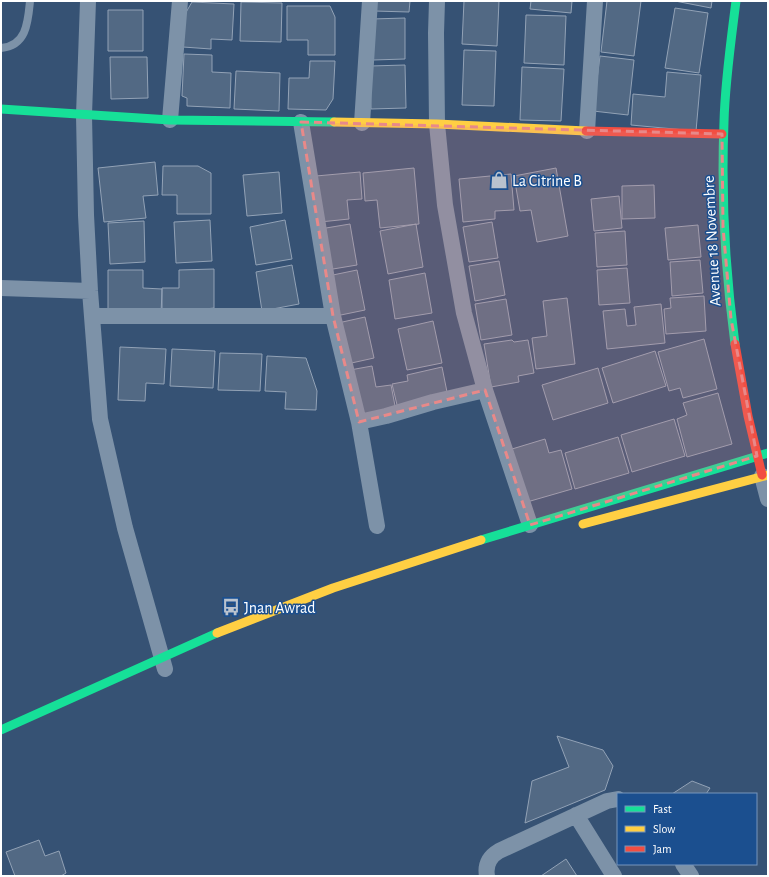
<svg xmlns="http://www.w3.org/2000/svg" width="769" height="877" font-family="'Alegreya Sans',sans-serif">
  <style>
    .building { fill: #526984; stroke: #92a2b6 }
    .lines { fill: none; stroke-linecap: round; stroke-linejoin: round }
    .lane { stroke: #7d92a8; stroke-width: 8 }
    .street { stroke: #7d92a8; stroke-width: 16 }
    .fast { stroke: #16e098; stroke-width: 9 }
    .slow { stroke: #ffcf43; stroke-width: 9 }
    .jam { stroke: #f24e42; stroke-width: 9 }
    .marked { fill: #e88989; fill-opacity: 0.2; stroke: #e88989; stroke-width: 3; stroke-dasharray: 8 5; stroke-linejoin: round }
    .labels { text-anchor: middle; stroke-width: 3; stroke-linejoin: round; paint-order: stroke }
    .poi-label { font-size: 16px; fill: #fff; stroke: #1b4f8f; text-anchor: start }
    .street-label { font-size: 16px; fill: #fff; stroke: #1b4f8f }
  </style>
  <rect width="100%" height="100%" fill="#365274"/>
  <!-- building -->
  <path class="building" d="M375,1h35l-1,11 -35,-1z
    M464,1h35l-2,45 -35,-2z
    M531,1h41l-1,12 -41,-4z
    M607,1h34l-7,55 -33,-4z
    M675,1h37l-1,7z
    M192,2l42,2 -2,36 -21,-1v10l-28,-2 2,-33z
    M241,2l41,1 -1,39 -41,-1z
    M287,6h43l5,11v38h-27v-15h-21z
    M675,8l33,5 -9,60 -34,-5z
    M108,10h35v41h-35z
    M526,15l40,1 -2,49 -40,-2z
    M405,18v41l-32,1 -1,-41z
    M464,50l32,1 -2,55 -32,-1z
    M184,54l28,1v17l19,1 -1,35 -43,-2v-8l-5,-2z
    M600,56l34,4 -6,55 -35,-4z
    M110,57h37l1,41 -37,1z
    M310,61h25l-2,38 -7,11 -38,-1 1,-31h20z
    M405,65l1,43 -35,1 -1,-43z
    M522,67l42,2 -3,52 -41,-1z
    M236,71l44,2 -1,38 -45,-2z
    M667,72l34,3 -5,56 -65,-6 2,-31 32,3z
    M155,162l3,33 -15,1 3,22 -42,4 -6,-54z
    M163,166h35l13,7v41h-34v-19h-15z
    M414,168l5,56 -39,4 -3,-28 -12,1 -2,-28z
    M556,168l12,68 -31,6 -6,-32 -11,1 -6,-35z
    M279,172l3,41 -35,3 -4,-41z
    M360,172l2,27 -15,1 2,19 -29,3 -4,-46z
    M511,174l3,36 -19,1v8l-32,3 -4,-43z
    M654,185l1,33 -33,1v-33z
    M619,196l3,32 -28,3 -3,-32z
    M210,220l2,41 -36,2 -2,-41z
    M285,220l7,39 -36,6 -6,-38z
    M144,221l1,41 -35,2 -2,-41z
    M492,222l6,36 -29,4 -6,-35z
    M350,224l7,41 -30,5 -7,-41z
    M416,224l7,43 -35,7 -8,-43z
    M698,225l3,32 -33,3 -3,-32z
    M625,231l2,34 -30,2 -2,-34z
    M700,260l3,33 -31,3 -2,-34z
    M499,261l6,34 -30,6 -6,-35z
    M292,265l7,39 -37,7 -6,-39z
    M627,268l3,35 -31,2 -2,-35z
    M214,269v39l-52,6v-26h17v-18z
    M108,270h35v18l19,1 -1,26 -53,-1z
    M357,270l8,40 -29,6 -8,-40z
    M425,273l7,40 -37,6 -6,-39z
    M704,296l2,35 -40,3 -2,-25 7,-1 -1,-10z
    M567,298l8,66 -39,5 -4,-31 15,-2 -4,-35z
    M506,299l6,36 -31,5 -6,-36z
    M661,304l4,39 -58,6 -4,-38 22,-2 2,17 9,-1 -2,-18z
    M365,317l9,41 -27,6 -9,-41z
    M433,321l9,42 -35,7 -9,-41z
    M704,339l13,50 -34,9 -3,-10 -11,3 -11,-39z
    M512,340l2,2 14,-2 6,33 -16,3 1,6 -28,5 -7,-43z
    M120,347l46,2 -2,35 -18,-1 -1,18 -27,-1z
    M172,349l43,2 -2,37 -43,-2z
    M655,351l11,35 -53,17 -11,-35z
    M220,353l42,1 -2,37 -42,-1z
    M267,356l39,2 11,33 -1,19 -31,-1 1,-17 -21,-1z
    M372,366l4,21 15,-2 5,26 -39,7 -7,-48z
    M442,367l6,30 -50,12 -6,-25 16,-3 -1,-6z
    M598,368l10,35 -55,17 -11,-35z
    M718,393l14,51 -45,13 -10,-38 10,-4 -4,-12z
    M674,419l11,37 -53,16 -11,-37z
    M618,437l11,36 -54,16 -10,-36z
    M545,439l4,14 12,-3 11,39 -45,13 -15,-53z
    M557,736l46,14 10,16 -8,24 -80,33 7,-42 37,-14z
    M692,781l18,7 -4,6h-34z
    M39,840l6,16 14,-5 7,22 -5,3h-46l-9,-24z
    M566,859l11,17h-36z"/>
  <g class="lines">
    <!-- lane -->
    <path class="lane" d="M1,48c26,-2 27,-27 29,-47"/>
    <!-- street -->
    <path class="street" d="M88,1l-4,114 2,100 4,76 10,128 25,109 40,141
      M437,1l-1,32 1,91 8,81 19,108 21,77 45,135
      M170,120l10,-119
      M301,122l32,194 26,106 18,104
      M362,123l8,-122
      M587,131l8,-130
      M1,288l89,3
      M92,316h241
      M359,422l27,-6 47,-14 52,-12
      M762,476l6,23
      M576,815l38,61
      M683,864l8,12
      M487,876c-2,-11 2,-19 12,-25l108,-50 11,-2"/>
    <!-- fast -->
    <path class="fast" d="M1,109l169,11 164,2
      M735,344c-10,-74 -14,-147 -11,-222 1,-40 7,-81 12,-121
      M481,540l287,-87
      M1,730l216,-97"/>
    <!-- slow -->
    <path class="slow" d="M334,122l103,2 149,7
      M583,524l185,-49
      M217,633l116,-45 148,-48"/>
    <!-- jam -->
    <path class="jam" d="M586,131l136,3
      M735,344l13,72 14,59"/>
  </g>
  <!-- marked area -->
  <path class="marked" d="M301,122l421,12 1,93 8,92 26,137 -227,69 -45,-135 -126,32 -26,-106z"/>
  <!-- icons -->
  <defs>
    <g id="shop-bare" transform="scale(1.38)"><path d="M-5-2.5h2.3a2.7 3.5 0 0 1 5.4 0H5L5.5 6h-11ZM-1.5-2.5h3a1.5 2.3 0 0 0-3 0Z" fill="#b9c2ce" stroke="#1b4f8f" stroke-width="2.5" paint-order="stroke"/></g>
    <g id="bus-bare" transform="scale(1.38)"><path d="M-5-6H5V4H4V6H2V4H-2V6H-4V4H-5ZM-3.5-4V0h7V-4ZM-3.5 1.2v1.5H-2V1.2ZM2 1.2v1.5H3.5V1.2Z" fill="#b9c2ce" stroke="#1b4f8f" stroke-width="2.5" paint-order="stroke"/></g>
  </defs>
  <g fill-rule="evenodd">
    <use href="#shop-bare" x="499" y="180"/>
    <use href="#bus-bare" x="231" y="607"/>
  </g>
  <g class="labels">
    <!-- poi labels -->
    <g class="poi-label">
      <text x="512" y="186">La Citrine B</text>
      <text x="244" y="613">Jnan Awrad</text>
    </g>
    <!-- street labels -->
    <g class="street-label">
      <text transform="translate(711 241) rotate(-93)" y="6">Avenue 18 Novembre</text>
    </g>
  </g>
  <!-- border -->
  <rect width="769" height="877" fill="none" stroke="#ffffff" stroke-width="4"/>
  <!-- legend -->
  <rect x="617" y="793" width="140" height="72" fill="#1b4f8f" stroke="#7695bc"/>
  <rect x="625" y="806" width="20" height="6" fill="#16e098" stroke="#7695bc"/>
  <text x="653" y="813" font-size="12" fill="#ffffff">Fast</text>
  <rect x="625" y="826" width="20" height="6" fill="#ffcf43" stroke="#7695bc"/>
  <text x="653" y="833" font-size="12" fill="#ffffff">Slow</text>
  <rect x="625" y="846" width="20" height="6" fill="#f24e42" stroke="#7695bc"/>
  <text x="653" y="853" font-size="12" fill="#ffffff">Jam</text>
</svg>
